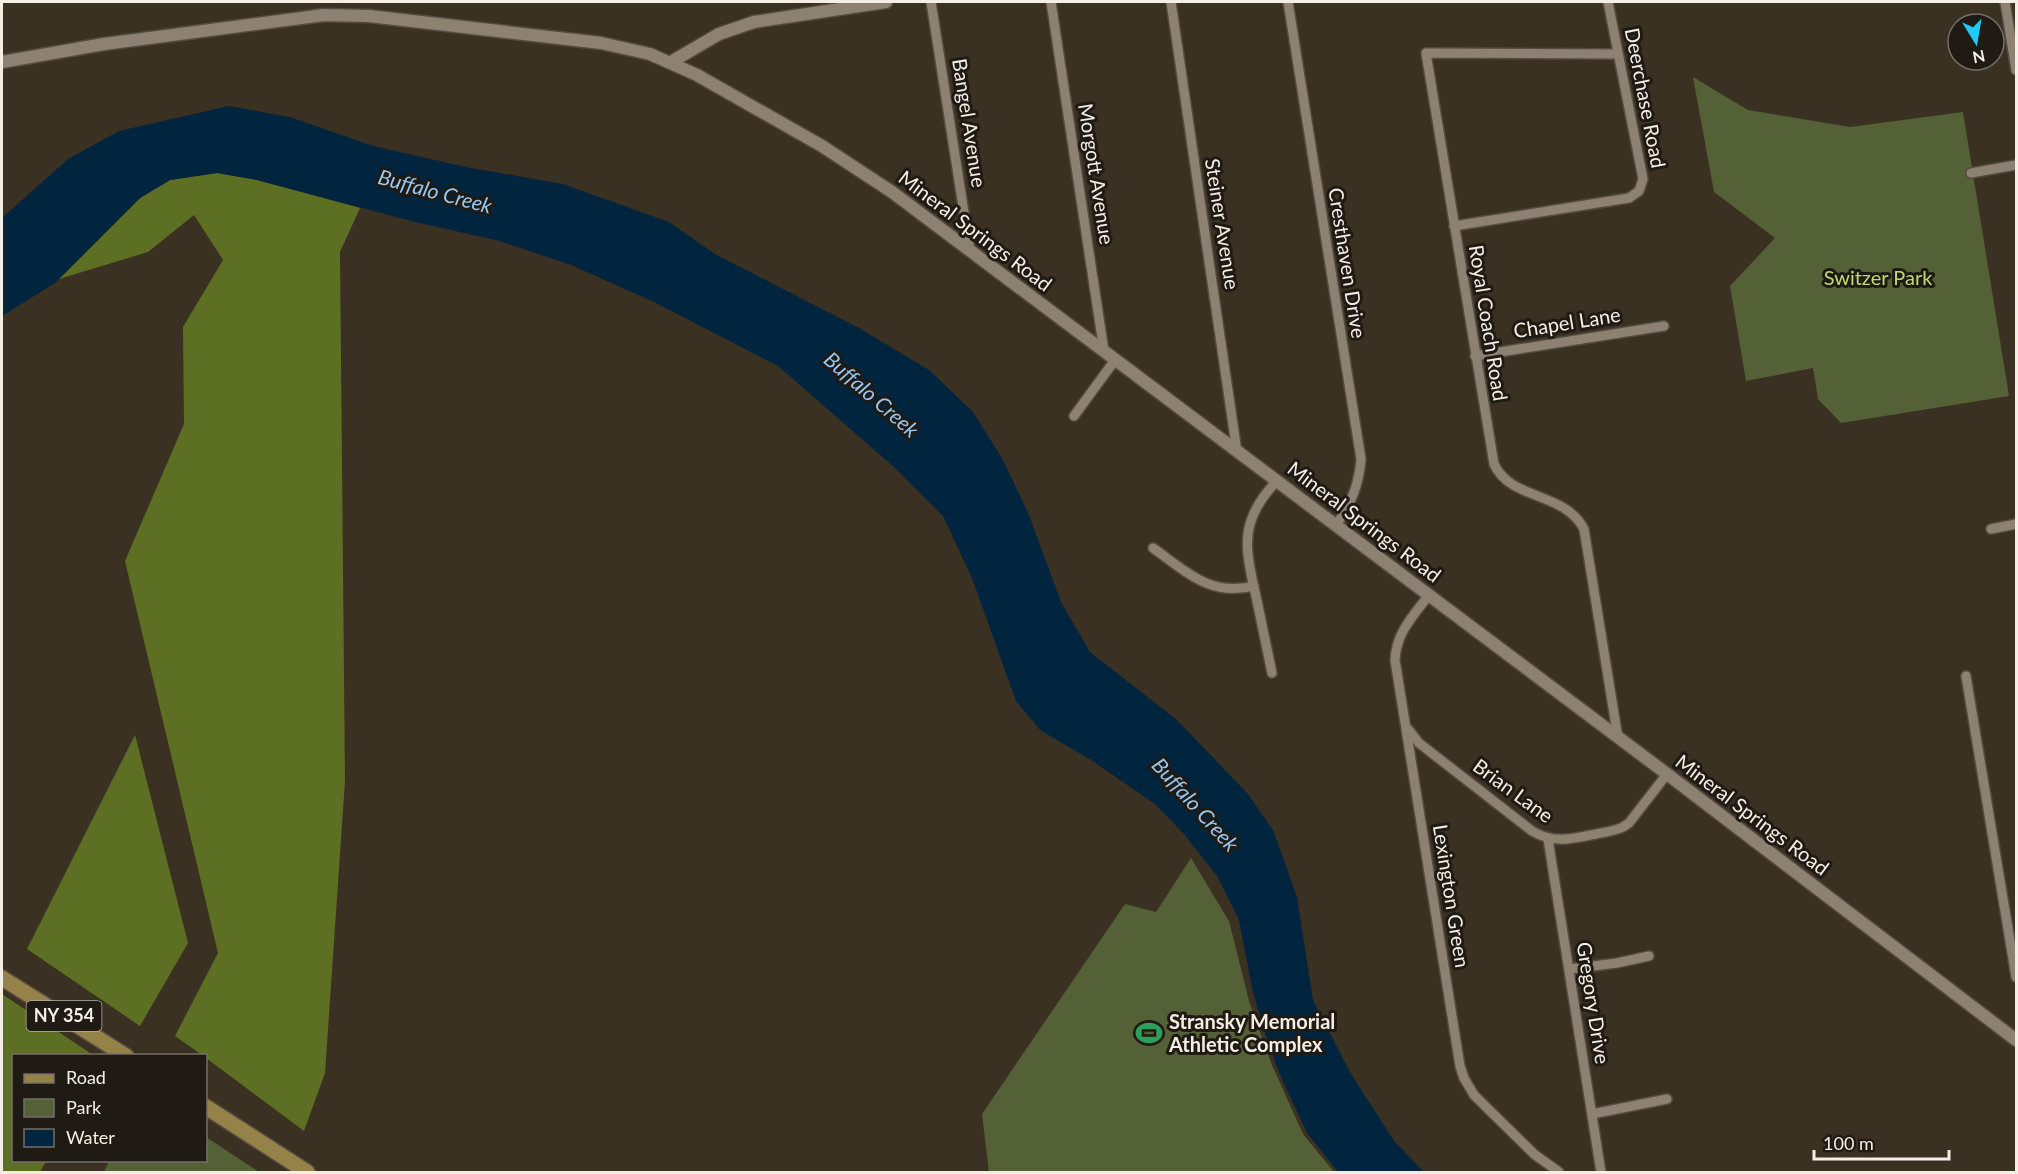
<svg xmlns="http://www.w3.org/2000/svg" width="2018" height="1174" font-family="Lato,sans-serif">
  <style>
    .green { fill: #546035 }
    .forest { fill: #5d6f23 }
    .water { fill: #02253f }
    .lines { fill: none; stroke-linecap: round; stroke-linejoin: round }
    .minor-casing { stroke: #554c40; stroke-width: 12 }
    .tertiary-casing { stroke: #554c40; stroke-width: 15 }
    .primary-casing { stroke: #554c40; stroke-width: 18 }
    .minor { stroke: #8d8172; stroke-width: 9 }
    .tertiary { stroke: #8d8172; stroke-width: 12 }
    .primary { stroke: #958249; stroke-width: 15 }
    .labels { text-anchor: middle; stroke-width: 6; stroke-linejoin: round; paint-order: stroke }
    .shield { fill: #1f1a14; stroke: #b5aea6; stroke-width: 1.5 }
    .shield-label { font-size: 18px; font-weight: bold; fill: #f5eee5 }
    .street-label { font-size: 20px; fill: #f5eee5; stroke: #1f1a14 }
    .park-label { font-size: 20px; fill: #bdd971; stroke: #1f1a14 }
    .poi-label { font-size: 20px; font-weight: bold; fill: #f5eee5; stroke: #1f1a14; text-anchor: start }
    .water-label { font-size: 21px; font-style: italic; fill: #96c7f2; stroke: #1f1a14 }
  </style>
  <rect width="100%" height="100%" fill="#3b3123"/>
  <!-- green -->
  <path class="green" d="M1693,77l55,33 102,17 113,-15 46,284 -168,27 -23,-24 -5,-31 -67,13 -16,-95 45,-48 -61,-46z
    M1191,858l38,63 20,80 23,64 31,69 31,38h-345l-7,-58 143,-210 31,8z
    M206,1137l53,35h-155l5,-11 97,-1z"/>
  <!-- forest -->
  <path class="forest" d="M217,173l40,7 103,28 -20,44 5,529 -20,292 -21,58 -98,-73v-2l-4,-1 -27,-19 43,-83 -93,-392 59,-137 -1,-97 40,-67 -29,-45 -46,37 -89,27 81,-81 30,-18z
    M135,735l53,208 -48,83 -113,-77z
    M2,994l91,61 -79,1v104l32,1 -6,11h-38z"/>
  <!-- water -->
  <path class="water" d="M229,106l61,11 83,29 93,21 97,17 106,38 46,32 144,74 70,42 44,42 29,46 27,57 32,87 29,50 87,68 71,74 25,36 24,67 16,103 38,74 44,68 29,30h-86l-31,-39 -27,-58 -16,-45 -12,-42 -13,-68 -22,-44 -33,-42 -29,-30 -64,-44 -51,-30 -24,-29 -44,-123 -29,-62 -49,-49 -116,-101 -126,-65 -81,-36 -71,-24 -85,-19 -158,-42 -40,-7 -47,7 -30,18 -85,85 -53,33v-98l66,-59 51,-28z"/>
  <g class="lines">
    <!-- minor casing -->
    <g class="minor-casing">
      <path id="minor" d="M931,2l39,249
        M1051,2l53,349
        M1171,2l66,450
        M1288,2l73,457c-2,26 -10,45 -25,66
        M2005,2l11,68
        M1617,54l-191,-1 68,411c17,37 70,27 90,65l34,209
        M1971,173l45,-8
        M1454,226l175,-28 10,-7 4,-12 -35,-177
        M1475,356l189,-30
        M1074,416l41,-56
        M1991,529l25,-5
        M1153,548c34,24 57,49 101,38
        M1429,595c-16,21 -33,38 -34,65l65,406 4,12 10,17 60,59 25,18
        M1272,673c-5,-24 -10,-48 -15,-72 -5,-24 -14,-53 -7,-77 5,-17 15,-31 27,-43
        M1966,676l50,301
        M1408,729l11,14 113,88c22,13 40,8 64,3 9,-2 19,-3 27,-7l6,-4 38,-49
        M1548,839l53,333
        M1569,969l48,-6 32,-7
        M1592,1114l75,-15"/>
    </g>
    <!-- tertiary casing -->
    <g class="tertiary-casing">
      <path id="tertiary" d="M2,62l102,-18 220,-29 45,1 232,27 49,11 47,21 125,71 70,46 775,582 349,266
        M671,62l48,-28 35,-12 132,-20"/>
    </g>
    <!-- primary casing -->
    <g class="primary-casing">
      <path id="primary" d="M2,978l124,78
        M206,1107l101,65"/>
    </g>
    <!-- minor -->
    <use href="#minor" class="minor"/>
    <!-- tertiary -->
    <use href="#tertiary" class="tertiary"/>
    <!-- primary -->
    <use href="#primary" class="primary"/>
  </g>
  <!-- icons -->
  <defs>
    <g id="stadium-bare" transform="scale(2.07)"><path d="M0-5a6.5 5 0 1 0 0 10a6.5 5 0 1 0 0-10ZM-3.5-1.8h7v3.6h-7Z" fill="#2e9e5b" stroke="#1f1a14" stroke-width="2.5" paint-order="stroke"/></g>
  </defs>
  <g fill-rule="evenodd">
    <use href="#stadium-bare" x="1149" y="1033"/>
  </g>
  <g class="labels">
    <!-- shield labels -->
    <rect class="shield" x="26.5" y="1001" width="75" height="30" rx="4.5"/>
    <g class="shield-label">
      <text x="64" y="1022">NY 354</text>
    </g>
    <!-- street labels -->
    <g class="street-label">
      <text transform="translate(1645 98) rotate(79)" y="7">Deerchase Road</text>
      <text transform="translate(969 123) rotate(81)" y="7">Bangel Avenue</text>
      <text transform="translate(1096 174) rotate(81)" y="7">Morgott Avenue</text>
      <text transform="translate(1222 224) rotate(81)" y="7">Steiner Avenue</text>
      <text transform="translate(975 231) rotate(37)" y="7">Mineral Springs Road</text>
      <text transform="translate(1347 263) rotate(81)" y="7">Cresthaven Drive</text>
      <text transform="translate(1488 323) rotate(81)" y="7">Royal Coach Road</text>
      <text transform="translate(1567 323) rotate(-9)" y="7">Chapel Lane</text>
      <text transform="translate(1364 522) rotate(37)" y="7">Mineral Springs Road</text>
      <text transform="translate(1513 791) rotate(36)" y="7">Brian Lane</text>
      <text transform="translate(1752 815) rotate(37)" y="7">Mineral Springs Road</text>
      <text transform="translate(1451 896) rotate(81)" y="7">Lexington Green</text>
      <text transform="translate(1593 1003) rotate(81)" y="7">Gregory Drive</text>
    </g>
    <!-- park labels -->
    <g class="park-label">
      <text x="1878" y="285">Switzer Park</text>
    </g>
    <!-- poi labels -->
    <g class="poi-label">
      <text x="1169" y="1029">Stransky Memorial<tspan x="1169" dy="23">Athletic Complex</tspan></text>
    </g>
    <!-- water labels -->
    <g class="water-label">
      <text transform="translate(435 192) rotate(15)" y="7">Buffalo Creek</text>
      <text transform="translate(871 395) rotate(41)" y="7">Buffalo Creek</text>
      <text transform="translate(1195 805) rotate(48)" y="7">Buffalo Creek</text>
    </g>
  </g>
  <!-- border -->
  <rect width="2018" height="1174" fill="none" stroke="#f5eee5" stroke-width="6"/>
  <!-- legend -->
  <rect x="12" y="1054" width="195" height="108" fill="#1f1a14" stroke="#756f68" stroke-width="1.5"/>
  <rect x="24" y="1074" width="30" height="9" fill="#958249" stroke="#756f68" stroke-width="1.5"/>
  <text x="66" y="1084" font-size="18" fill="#f5eee5">Road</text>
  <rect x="24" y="1099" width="30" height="18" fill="#546035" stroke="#756f68" stroke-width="1.5"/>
  <text x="66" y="1114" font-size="18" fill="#f5eee5">Park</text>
  <rect x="24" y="1129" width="30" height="18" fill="#02253f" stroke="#756f68" stroke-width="1.5"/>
  <text x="66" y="1144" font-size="18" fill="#f5eee5">Water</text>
  <!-- north arrow -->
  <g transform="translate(1976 42) rotate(169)"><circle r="28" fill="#1f1a14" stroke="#756f68" stroke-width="1.5"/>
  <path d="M0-4.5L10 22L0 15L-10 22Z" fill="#1fc9fd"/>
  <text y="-9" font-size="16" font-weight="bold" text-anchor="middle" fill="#f5eee5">N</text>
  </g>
  <!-- scale -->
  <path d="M1814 1150v9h135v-9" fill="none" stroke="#f5eee5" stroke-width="3"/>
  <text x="1823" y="1150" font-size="18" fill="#f5eee5" stroke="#1f1a14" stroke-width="4.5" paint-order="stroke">100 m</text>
</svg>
